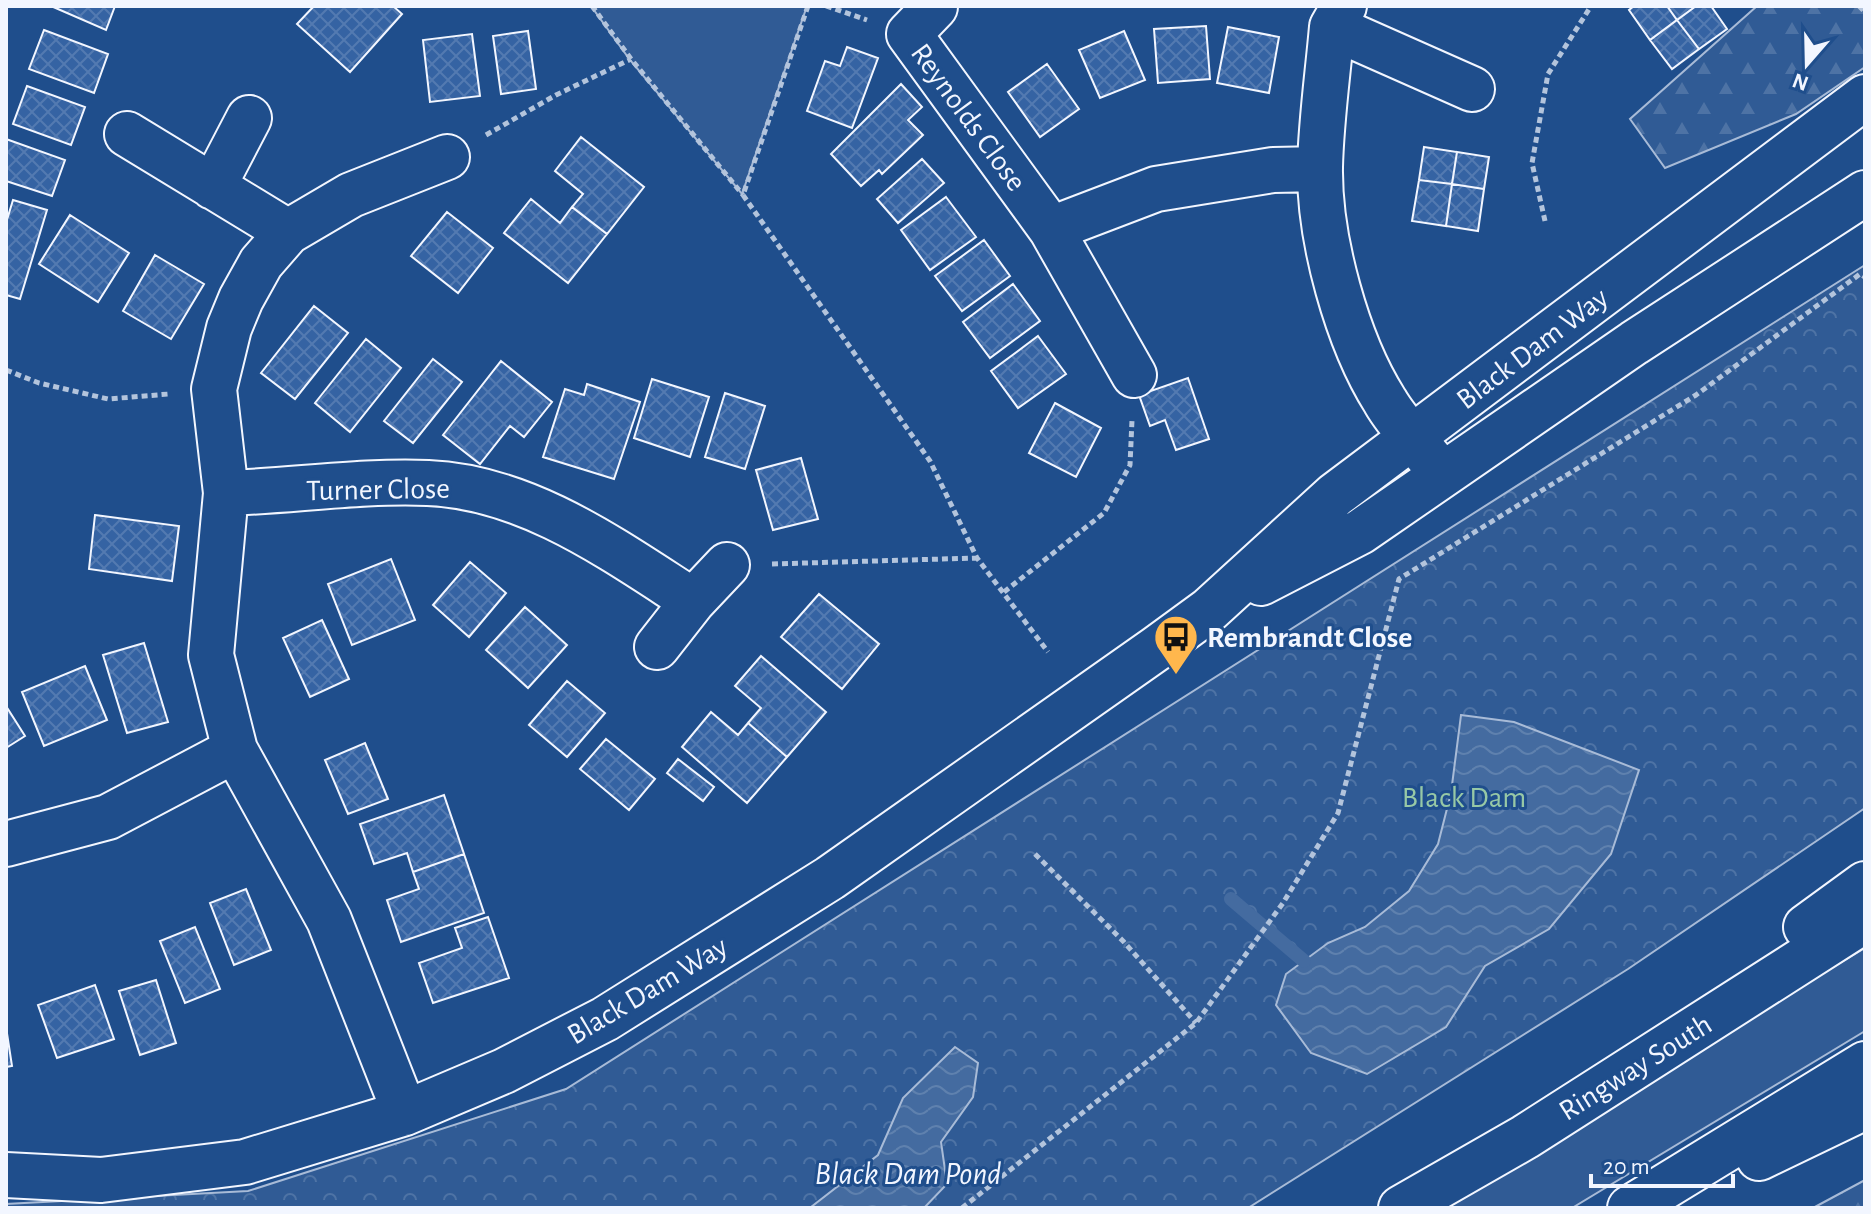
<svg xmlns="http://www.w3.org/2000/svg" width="1871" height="1214" font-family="'Alegreya Sans',sans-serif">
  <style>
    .built { fill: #305b95; stroke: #a8bbd7; stroke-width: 2 }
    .forest { fill: url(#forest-firs); stroke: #a8bbd7; stroke-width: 2 }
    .park { fill: url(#park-crowns); stroke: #a8bbd7; stroke-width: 2 }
    .water { fill: url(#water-waves); stroke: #a8bbd7; stroke-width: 2 }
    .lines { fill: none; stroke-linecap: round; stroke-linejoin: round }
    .stream { stroke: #446ba0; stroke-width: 14 }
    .building { fill: url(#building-cross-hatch); stroke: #f2f6ff; stroke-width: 2 }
    .minor-casing { stroke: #f2f6ff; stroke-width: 48 }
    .major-casing { stroke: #f2f6ff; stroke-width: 48 }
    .path { stroke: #b3c4dc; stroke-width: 5; stroke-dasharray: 6 4; stroke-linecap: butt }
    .minor { stroke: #1f4e8c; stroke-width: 44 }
    .major { stroke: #1f4e8c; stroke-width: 44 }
    .labels { text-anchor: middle; stroke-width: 6; stroke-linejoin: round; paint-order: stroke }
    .street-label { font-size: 30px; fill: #f2f6ff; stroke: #1f4e8c }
    .poi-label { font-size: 30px; font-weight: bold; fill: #f2f6ff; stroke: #1f4e8c; text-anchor: start }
    .park-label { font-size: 30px; fill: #97c8a6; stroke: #1f4e8c }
    .water-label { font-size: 32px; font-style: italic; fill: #f2f6ff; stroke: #1f4e8c }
  </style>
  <defs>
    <pattern id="forest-firs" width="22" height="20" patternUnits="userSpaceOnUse" patternTransform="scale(2)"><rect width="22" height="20" fill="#305b95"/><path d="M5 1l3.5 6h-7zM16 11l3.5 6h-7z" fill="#4e73a5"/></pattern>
    <pattern id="park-crowns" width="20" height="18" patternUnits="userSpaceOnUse" patternTransform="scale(2)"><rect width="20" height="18" fill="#305b95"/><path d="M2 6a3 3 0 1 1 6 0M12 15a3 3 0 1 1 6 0" fill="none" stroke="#4e73a5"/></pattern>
    <pattern id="water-waves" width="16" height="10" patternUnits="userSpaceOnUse" patternTransform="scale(2)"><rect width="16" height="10" fill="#446ba0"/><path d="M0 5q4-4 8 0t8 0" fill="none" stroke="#5f81ae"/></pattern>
    <pattern id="building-cross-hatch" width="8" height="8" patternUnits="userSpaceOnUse" patternTransform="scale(2)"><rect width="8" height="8" fill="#3563a3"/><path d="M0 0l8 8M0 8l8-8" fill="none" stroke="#537ab1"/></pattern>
  </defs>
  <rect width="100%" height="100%" fill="#1f4e8c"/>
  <!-- built -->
  <path class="built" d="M591,6h216l-65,188 -112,-134z
    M1865,948v83l-293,177h-143z"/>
  <!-- forest -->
  <path class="forest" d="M1757,6h108v61l-69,47 -131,54 -35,-49z
    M1865,1180v28h-52z"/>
  <!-- park -->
  <path class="park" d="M1865,265v543l-237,161 -380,239h-1242v-4l242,-13 318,-102z"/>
  <!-- water -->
  <path class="water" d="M1461,715l53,7 125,48 -28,84 -62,75 -64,37 -39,61 -79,47 -56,-21 -35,-48 10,-31 42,-31 37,-16 44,-36 29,-47 13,-51z
    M955,1047l23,16 -5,34 -32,45 6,42 -23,24h-122l9,-1 67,-52 25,-57z"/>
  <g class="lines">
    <!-- stream -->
    <path class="stream" d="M1231,899l73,62"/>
  </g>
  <!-- building -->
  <path class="building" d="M51,6h64l-9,24z
    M314,6h79l9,8 -52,58 -53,-48z
    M1634,6h33l10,14 -27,20 -21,-30z
    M1667,6h29l-19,14z
    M1696,6h15l16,23 -28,20 -22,-29z
    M1677,20l22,29 -27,20 -22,-29z
    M1206,26l4,53 -52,4 -4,-54z
    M1228,27l51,10 -10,56 -52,-10z
    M44,30l64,24 -14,39 -65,-24z
    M528,31l8,58 -35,5 -8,-58z
    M1124,31l21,49 -45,18 -21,-48z
    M472,34l8,62 -50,6 -7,-62z
    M847,47l31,11 -26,70 -45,-17 18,-50 15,5z
    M1047,64l32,45 -39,28 -32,-45z
    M901,84l21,23 -14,13 15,15 -41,39 -3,-4 -18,16 -30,-32z
    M27,86l58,21 -14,38 -58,-21z
    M581,137l63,50 -37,47 -35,-27 11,-13 -28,-23z
    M6,139l59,21 -13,36 -46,-15z
    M1424,147l33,5 -5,32 -33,-4z
    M1457,152l32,5 -5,32 -32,-5z
    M922,159l22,24 -46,40 -21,-24z
    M1419,180l33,4 -6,42 -34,-5z
    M1452,184l32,5 -6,42 -32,-5z
    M946,197l30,40 -46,33 -29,-40z
    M531,199l29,24 12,-16 35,27 -39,49 -64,-50z
    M13,200l34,10 -27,89 -14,-4v-72z
    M447,212l46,36 -35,45 -47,-37z
    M70,215l59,38 -31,49 -59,-38z
    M984,240l26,36 -48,35 -27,-35z
    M155,255l49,29 -33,55 -48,-28z
    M1013,284l27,37 -50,37 -27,-36z
    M314,306l34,27 -53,66 -34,-26z
    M1038,336l28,38 -48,34 -27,-37z
    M366,339l35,29 -51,64 -35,-29z
    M433,359l29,23 -49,61 -29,-22z
    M501,361l51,41 -28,35 -14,-11 -30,38 -37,-29z
    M1188,378l21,61 -33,11 -11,-30 -15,6 -11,-31z
    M652,379l57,18 -19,60 -56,-19z
    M587,384l53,18 -26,77 -71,-22 22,-68 19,6z
    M725,393l40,13 -20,63 -40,-12z
    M1055,403l46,25 -25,49 -47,-24z
    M801,458l17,61 -45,11 -17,-60z
    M95,515l84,11 -7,55 -83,-12z
    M391,559l24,61 -63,25 -24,-61z
    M470,562l36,31 -37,44 -36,-32z
    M819,594l60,50 -37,45 -61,-52z
    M525,607l42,38 -39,43 -42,-38z
    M322,620l27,59 -39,18 -27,-59z
    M144,643l24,79 -41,11 -24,-78z
    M761,656l65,56 -39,45 -39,-34 13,-15 -26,-22z
    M85,666l22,54 -63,26 -22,-54z
    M567,681l38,32 -38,44 -38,-32z
    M6,706l19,30 -19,12z
    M711,712l27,23 10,-12 39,34 -40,46 -65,-56z
    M606,739l49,40 -26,31 -49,-41z
    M365,743l23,56 -40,15 -23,-54z
    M678,759l36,28 -11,14 -36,-28z
    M444,795l20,59 -51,18 -6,-19 -33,11 -14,-40z
    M464,854l20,59 -83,29 -14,-42 32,-11 -6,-17z
    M246,889l25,61 -37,15 -24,-62z
    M488,917l21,61 -76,25 -14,-40 43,-15 -7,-20z
    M195,927l25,62 -35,14 -25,-62z
    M156,980l20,63 -36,12 -21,-64z
    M95,985l19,54 -57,19 -19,-53z
    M6,1027l6,39 -6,1z"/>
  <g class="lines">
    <!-- minor casing -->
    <g class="minor-casing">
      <path id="minor" d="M1344,6l-12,21c-4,46 -11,94 -12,140 -1,72 27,174 65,234 12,21 30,39 45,58
        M935,7l-26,27 142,195 83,146
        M1332,27l140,62
        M127,134l161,98
        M213,187l36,-69
        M1051,229l105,-40 117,-19 47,-1
        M226,493c64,-2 139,-13 202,-10 99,4 184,66 265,118l34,-36
        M1261,583l99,-51 274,-189 231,-150
        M657,647l36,-46
        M6,844l102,-27 127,-67
        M405,1113l-76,-193 -94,-170 -24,-95 15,-162 -12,-104 15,-61 12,-29 20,-36 27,-31 63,-37 96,-38
        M6,1175l95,5 144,-18 160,-49 99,-42 101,-52 225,-141 327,-230 52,-38 126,-115 530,-398"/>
    </g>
    <!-- major casing -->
    <g class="major-casing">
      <path id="major" d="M1806,927l59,-43
        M1759,1158l106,-51
        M1401,1208l124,-71 340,-217
        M1630,1208l235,-144"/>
    </g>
    <!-- path -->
    <path class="path" d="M592,6l39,53 112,136
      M808,6l-65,189 187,266 47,97 71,94
      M826,6l41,14
      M1859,6l5,5
      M486,135l70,-40 75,-36
      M1545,221l-13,-58 16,-89 43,-68
      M6,370l33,13 69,16 61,-5
      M772,564l205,-6
      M1004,592l100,-79 26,-48 2,-45
      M1035,854l88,87 73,82
      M962,1208l234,-185 87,-120 55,-90 61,-234 297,-184 164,-121 5,3"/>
    <!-- minor -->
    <use href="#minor" class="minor"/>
    <!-- major -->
    <use href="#major" class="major"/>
  </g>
  <!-- icons -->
  <defs>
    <g id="bus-pin" transform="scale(2.3)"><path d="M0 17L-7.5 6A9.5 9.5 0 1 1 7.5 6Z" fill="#ffb74d" stroke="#1f4e8c"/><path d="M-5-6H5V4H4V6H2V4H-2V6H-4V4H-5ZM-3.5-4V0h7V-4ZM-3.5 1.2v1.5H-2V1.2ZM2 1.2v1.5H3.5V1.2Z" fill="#111"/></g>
  </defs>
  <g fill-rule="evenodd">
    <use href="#bus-pin" x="1176" y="637"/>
  </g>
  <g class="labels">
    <!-- street labels -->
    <g class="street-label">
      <text transform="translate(969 117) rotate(54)" y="10">Reynolds Close</text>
      <text transform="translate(1532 348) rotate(-37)" y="10">Black Dam Way</text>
      <text transform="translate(378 489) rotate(-1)" y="10">Turner Close</text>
      <text transform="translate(647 990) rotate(-31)" y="10">Black Dam Way</text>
      <text transform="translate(1635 1067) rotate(-32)" y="10">Ringway South</text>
    </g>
    <!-- poi labels -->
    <g class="poi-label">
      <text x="1207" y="647">Rembrandt Close</text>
    </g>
    <!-- park labels -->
    <g class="park-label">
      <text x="1464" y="807">Black Dam</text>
    </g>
    <!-- water labels -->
    <g class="water-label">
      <text x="908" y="1184">Black Dam Pond</text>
    </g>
  </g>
  <!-- border -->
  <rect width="1871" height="1214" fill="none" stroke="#f2f6ff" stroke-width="16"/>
  <!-- north arrow -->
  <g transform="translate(1807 64) rotate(200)" stroke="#1f4e8c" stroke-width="6" paint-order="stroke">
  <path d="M0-6L14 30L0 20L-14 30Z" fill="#f2f6ff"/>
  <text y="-12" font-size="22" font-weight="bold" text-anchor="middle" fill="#f2f6ff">N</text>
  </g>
  <!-- scale -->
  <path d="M1591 1174v12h142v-12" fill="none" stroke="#f2f6ff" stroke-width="4"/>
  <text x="1603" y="1174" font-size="24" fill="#f2f6ff" stroke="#1f4e8c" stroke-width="6" paint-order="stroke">20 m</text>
</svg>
